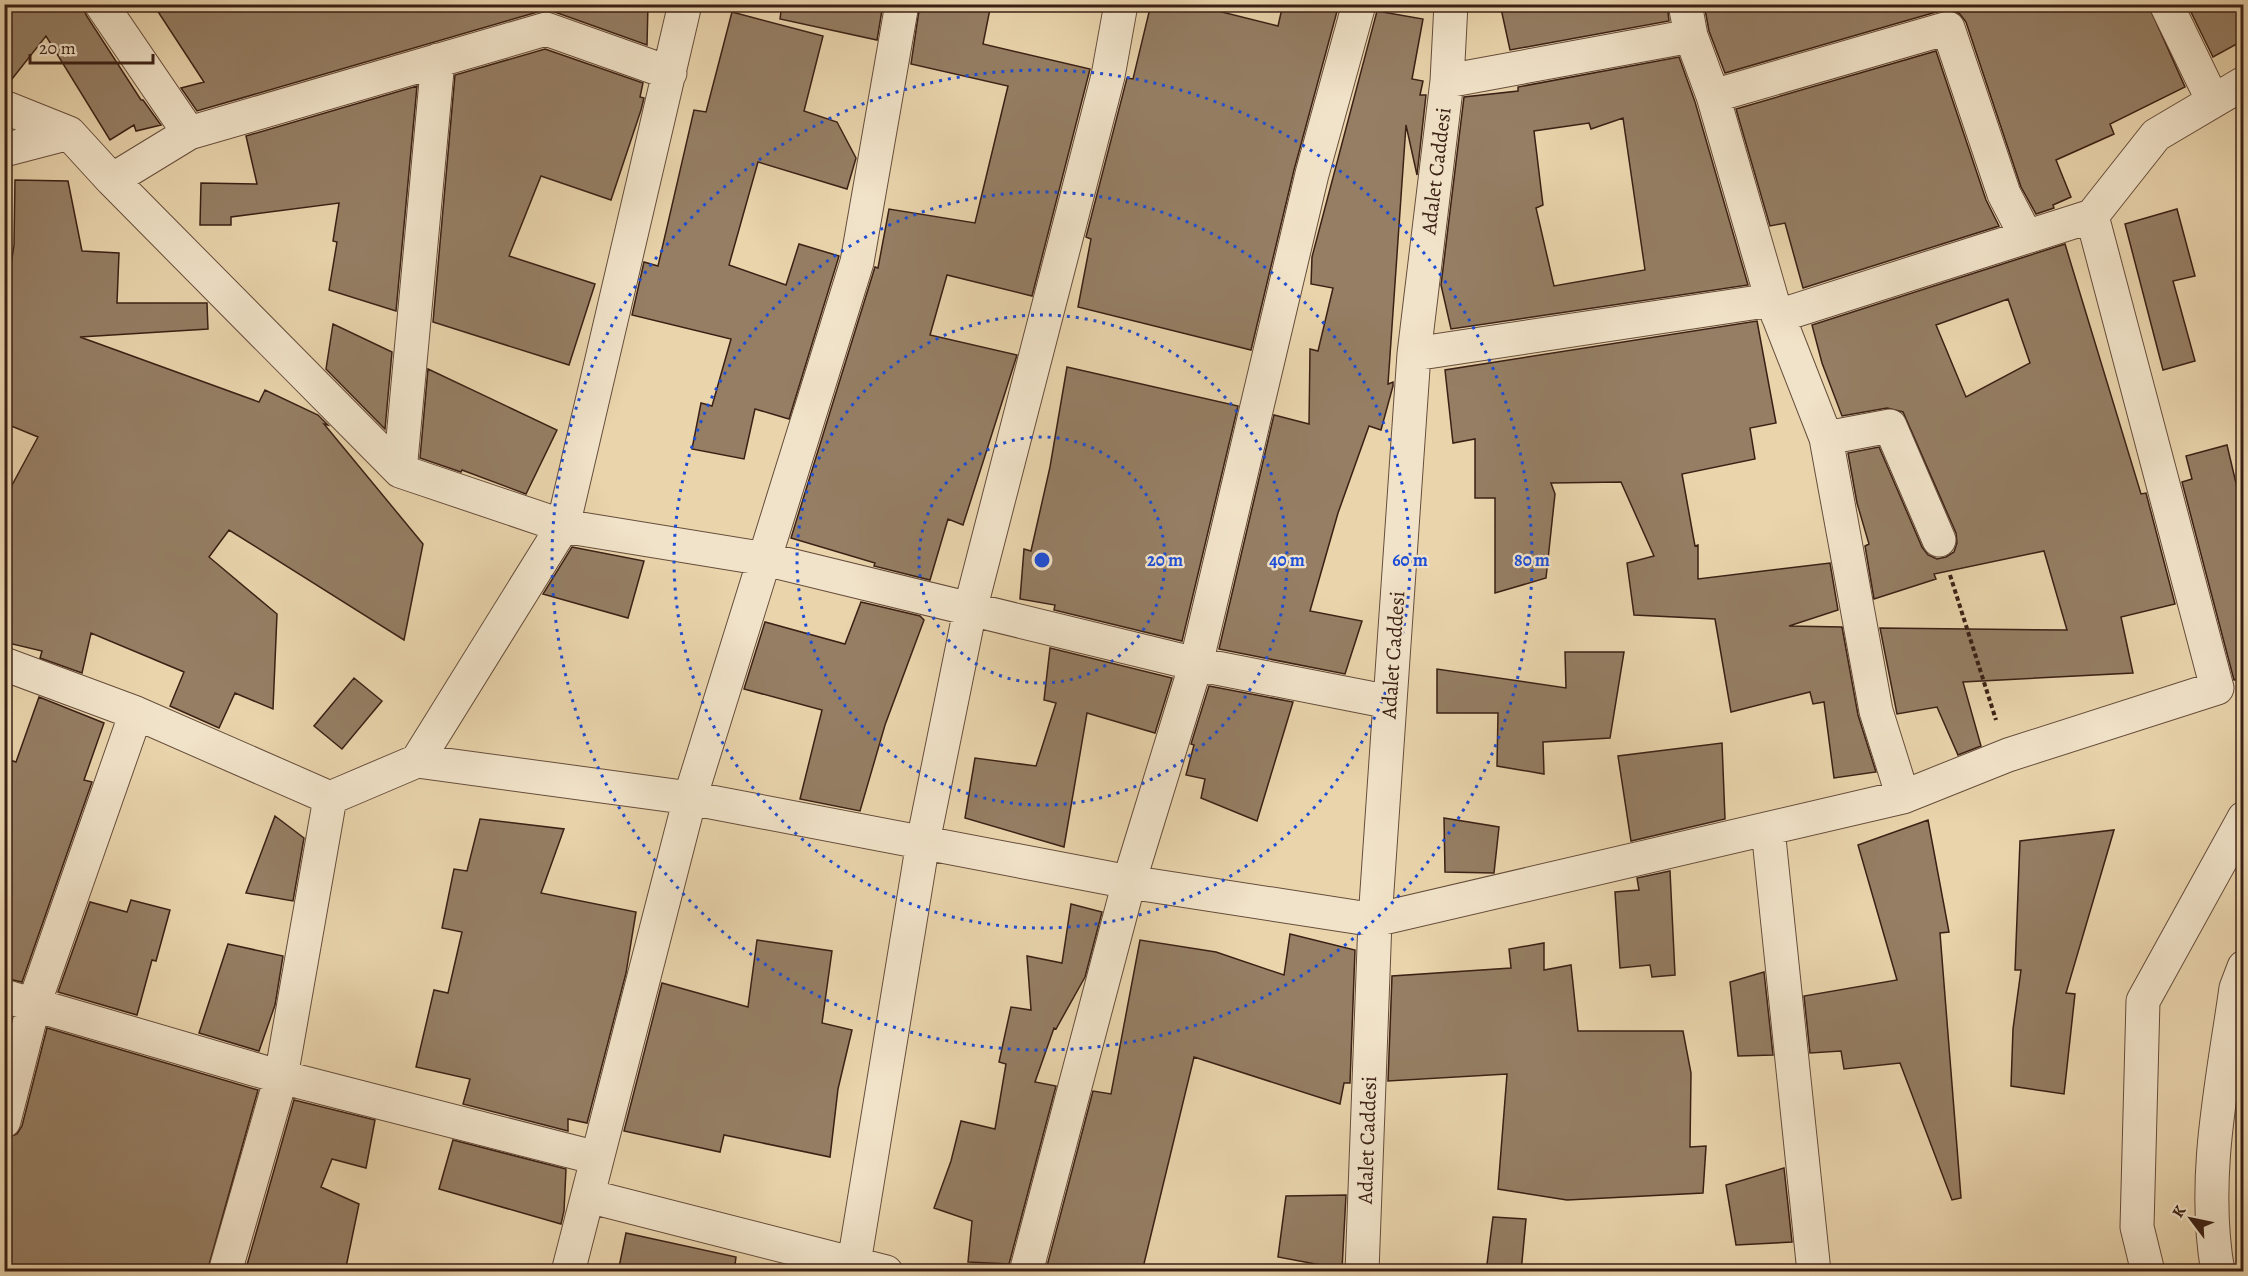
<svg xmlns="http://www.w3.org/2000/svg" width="2248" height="1276" font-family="Alegreya,serif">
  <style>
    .building { fill: #957e64; stroke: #3b2015; stroke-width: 1.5; fill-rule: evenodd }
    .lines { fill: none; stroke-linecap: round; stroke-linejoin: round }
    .minor-casing { stroke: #664d3b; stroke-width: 35 }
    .path { stroke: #3b2015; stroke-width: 4; stroke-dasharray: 4.5 3; stroke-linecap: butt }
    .minor { stroke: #f1e3c9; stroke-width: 33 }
    .ring { fill: none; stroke: #1d4ed8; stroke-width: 3; stroke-dasharray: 3 6 }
    .labels { text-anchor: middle; stroke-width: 4.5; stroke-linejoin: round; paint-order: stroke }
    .street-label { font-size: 21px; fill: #3b2015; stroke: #f1e3c9 }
    .centre { fill: #1d4ed8; stroke: #f1e3c9; stroke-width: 3 }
    .ring-label { font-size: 18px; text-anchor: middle; font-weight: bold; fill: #1d4ed8; stroke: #f1e3c9; stroke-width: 4.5; stroke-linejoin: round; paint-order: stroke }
  </style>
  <rect width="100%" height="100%" fill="#e9d4ac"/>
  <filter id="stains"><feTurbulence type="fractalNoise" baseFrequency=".00333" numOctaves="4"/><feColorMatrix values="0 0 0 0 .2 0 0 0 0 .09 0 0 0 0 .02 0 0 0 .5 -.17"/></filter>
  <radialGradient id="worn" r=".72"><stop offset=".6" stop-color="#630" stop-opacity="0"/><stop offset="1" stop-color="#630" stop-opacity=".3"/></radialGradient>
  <!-- building -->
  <path class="building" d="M4,4h78l4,11 55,85h2l18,25 -25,6 -2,-6 -24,15 -64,-104 -42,53z
    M153,4h495l-1,41 -95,-34h-11l-344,100 -16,-23 23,-6z
    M782,4h101l-6,36 -97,-21z
    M920,4h71l-8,40 107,25 -58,227 -85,-21 -17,60 87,20 -54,170 -15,-6 -18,61 -56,-14 1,-3 -84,-25 84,-271 3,1 11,-59 86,14 7,-29 26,-108 -97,-22z
    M1151,4h39l88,22 5,-22h56l-45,166 -43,180 -173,-43 13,-68 -5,-2 41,-159 6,1z
    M1500,4h167l2,17 -159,29z
    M1704,4h444l37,83 -75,37 4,10 -58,26 15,37 -18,8 1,3 -18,6 -15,-27 -55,-165 -6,-8 -8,-4h-9l-218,63 -16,-42z
    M2187,4h57v36l-31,17z
    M1377,11l46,8 -11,60 11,2 -3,14h6l-9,80 -11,-50 -18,259 5,-2v4l-12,44 -12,-4 -31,87 -28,98 52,10 -17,53 -126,-25 55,-234 35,9 1,-75 8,2 15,-63 -22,-4 1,-27z
    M732,12l91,24 -19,75 33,11 19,36 -9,31 -89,-27 -29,103 57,20 13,-41 40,12 -50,163 -34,-10 -11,50 -52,-10 9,-46 11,3 19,-67 -99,-24 12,-53 14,4 36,-156 12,2z
    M545,49l98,34 -3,14 4,1 -3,12 -30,90 -70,-24 -32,80 86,28 -26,81 -136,-43 22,-247z
    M1936,51l50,149 13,26 -196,62 -18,-65 -15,3 -34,-117z
    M1679,57l16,45 53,183 -297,44 -10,-44 23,-188 54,-6v-4zM1623,118l22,152 -91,16 -18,-78 7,-3 -9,-74 55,-8 2,6z
    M417,86l-21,225 -67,-21 8,-48 -4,-1 6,-38 -108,14v8h-31l1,-42 56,1 -11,-48z
    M15,180l53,1 14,70 37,2 -2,50h90l1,26 -128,8 179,65 6,-12 53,25 10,10 -4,-1 99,120 -19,96 -175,-110 -20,27 68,57 -4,95 -38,-16 -16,35 -49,-22 14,-34 -93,-39 -9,40 -42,-15 2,-7 -38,-9v-142l34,-63 -34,-14v-145h5l5,-33z
    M2177,209l18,67 -22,5 22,80 -32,9 -38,-146z
    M2065,244l76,250 5,-1 29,111 -54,13 12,56 -170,9 18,64 -23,9 -21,-48 -40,7 -17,-86 187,2 -23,-79 -110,23 2,5 -62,20 -9,-53 4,-2 -12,-41 -9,-50 31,-6 43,100 6,8 9,4 9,-2 8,-5 3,-9 -1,-10 -53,-121 -16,-4 -45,8 -20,-53 -10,-38zM2008,299l22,64 -64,34 -30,-72z
    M1757,321l19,102 -26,5 5,31 -73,15 13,72 3,-1v34l132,-16 8,47 -49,16 53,1 16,88 18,57 -42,6 -10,-76 -11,2 -3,-12 -79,20 -16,-93 -81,-4 -7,-52 27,-7 -33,-74 -70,1 4,11 -9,84 -51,15v-95h-20v-59l-22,4 -8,-73z
    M333,324l59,28 -7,77 -59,-60z
    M1067,367l171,39 -56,235 -128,-31 1,-5 -35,-6 4,-50 7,2 19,-84z
    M428,369l129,61 -31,64 -64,-24 -1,2 -41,-14z
    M2227,445l17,72v162l-10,1 -52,-198 10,-3 -6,-23z
    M572,547l72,14 -16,57 -85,-24z
    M861,602l59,14 4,4 -39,105 -25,86 -60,-12 22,-89 -78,-21 21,-67 80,22z
    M1050,648l122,30 -17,55 -68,-20 -23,134 -99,-29 10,-60 61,8 20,-63 -12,-3z
    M1565,652h59l-14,86 -67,4 1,32 -47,-8 1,-53h-61v-44l129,19z
    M354,678l28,23 -40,48 -28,-23z
    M1209,686l84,16 -36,119 -56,-23 4,-19 -19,-4 8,-30 -3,-1z
    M39,697l65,26 -20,57 8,2 -70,200 -18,-4v-197l6,-21 6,2z
    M1722,743l3,76 -94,22 -13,-85z
    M275,816l29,22 -11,63 -47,-8z
    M1444,818l55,9 -5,46 -49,-1z
    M480,819l84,10 -23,64 95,19 -10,61 -39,150 -19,-4v12l-105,-27 7,-25 -54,-12 18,-77 14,3 14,-61 -20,-4 12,-59 13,2z
    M1928,820l21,112 -9,1 21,265 -9,2 -52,-137 -56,6 -3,-18 -31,2 -6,-57 93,-16 -39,-135z
    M2114,830l-48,163 9,1 -11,100 -53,-8 2,-57 8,-59h-6l5,-129z
    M1670,871l5,104 -23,2 -2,-12 -30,3 -5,-76 24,-2 -2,-12z
    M131,900l39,10 -14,51 -4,-1 -15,55 -79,-23 32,-90 37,10z
    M1071,904l31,8 -17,65 -29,52 -2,-1 -19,54 21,4 -47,178 -41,-2 4,-41 -38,-13 17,-47 10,-40 34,8 11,-65 -7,-2 12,-55 20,3 -4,-54 35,7z
    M1290,934l65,16 -5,133h-6l-4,21 -146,-47 -52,215h-88l1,-5 -8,-1 46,-175 18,3 29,-154 76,12 68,23z
    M757,940l75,11 -10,72 30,7 -14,59 -8,68 -106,-22 -4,17 -96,-21 38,-148 86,24z
    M1544,943v27l27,-5 7,66h105l8,42 -1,74 16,-1 -3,47 -136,7 -69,-11 9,-115 -119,7 4,-105 119,-8 -2,-19z
    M228,944l55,12 -8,49 -16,46 -60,-18z
    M1764,972l9,83 -35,1 -8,-74z
    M47,1028l211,62 -51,182h-203v-133l13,-5 5,-8z
    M294,1100l81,20 -9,48 -34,-9 -11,28 38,17 -14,68h-100z
    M453,1140l113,29 -2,42 -3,13 -122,-35z
    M1784,1168l8,74 -56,3 -10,-60z
    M1346,1195l-4,74 -64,-12 8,-61z
    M1493,1217l33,2 -5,53h-35z
    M626,1233l110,24 -2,15h-116z"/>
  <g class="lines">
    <!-- minor casing -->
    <g class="minor-casing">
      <path id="minor" d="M101,4l88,129 -77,47
        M1685,4l6,32 22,60 59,204 54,138 50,273 27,86
        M2166,4l47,97
        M1447,81l244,-45
        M1713,96l235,-68 56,166 22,42
        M4,107l65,26 43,47 288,291 163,55 202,33 431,105 194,38
        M189,133l357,-104 124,44
        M4,150l65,-17
        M1778,316l314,-100
        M1414,354l358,-54
        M1826,438l64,-12 49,114
        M400,471l38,-411
        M4,664l132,49 194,85 87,-37 146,-235 122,-522
        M417,761l273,37 439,84 246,38 528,-123 105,-42 209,-67 -125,-472 64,-81 88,-52
        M1768,829l46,443
        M4,996l277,81 316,81
        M4,1121l30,-117 102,-291
        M588,1196l298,76
        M854,1263l69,-421 47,-232 138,-534 13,-72
        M225,1272l56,-195 49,-279
        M568,1272l122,-474 167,-536 45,-258
        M1026,1272l103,-390 67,-218 116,-490 47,-170
        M1362,1272l13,-352 15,-218 24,-348 33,-273 4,-77
        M2148,1272l-11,-45 6,-226 101,-183
        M2218,1272c-17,-94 5,-191 18,-284l8,-21"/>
    </g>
    <!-- path -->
    <path class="path" d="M1950,575l46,145"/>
    <!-- minor -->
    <use href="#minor" class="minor"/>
  </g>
  <!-- distance rings -->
  <g class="ring">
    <circle cx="1042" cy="560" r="123"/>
    <circle cx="1042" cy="560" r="245"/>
    <circle cx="1042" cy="560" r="368"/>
    <circle cx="1042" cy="560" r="490"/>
  </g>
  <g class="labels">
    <!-- street labels -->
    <g class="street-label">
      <text transform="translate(1436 171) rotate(-83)" y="7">Adalet Caddesi</text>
      <text transform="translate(1393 655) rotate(-86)" y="7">Adalet Caddesi</text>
      <text transform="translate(1367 1140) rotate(-88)" y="7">Adalet Caddesi</text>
    </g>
  </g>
  <circle cx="1042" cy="560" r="9" class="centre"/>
  <g class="ring-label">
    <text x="1165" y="566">20 m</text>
    <text x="1287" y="566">40 m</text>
    <text x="1410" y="566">60 m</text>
    <text x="1532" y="566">80 m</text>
  </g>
  <!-- margin -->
  <rect width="2248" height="1276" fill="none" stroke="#e9d4ac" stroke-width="24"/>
  <rect x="6" y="6" width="2236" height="1264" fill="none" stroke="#3b2015" stroke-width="3"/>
  <rect x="12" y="12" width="2224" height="1252" fill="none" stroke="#3b2015" stroke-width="1.5"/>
  <!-- north arrow -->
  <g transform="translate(2191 1219) rotate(302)" stroke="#f1e3c9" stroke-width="4.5" paint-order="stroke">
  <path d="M0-4.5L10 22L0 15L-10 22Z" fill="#3b2015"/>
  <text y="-9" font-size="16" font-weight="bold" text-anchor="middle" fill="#3b2015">K</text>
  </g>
  <!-- scale -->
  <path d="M30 54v9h123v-9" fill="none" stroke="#3b2015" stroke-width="3"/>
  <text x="39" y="54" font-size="18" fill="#3b2015" stroke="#f1e3c9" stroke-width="4.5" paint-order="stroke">20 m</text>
  <rect width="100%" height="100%" filter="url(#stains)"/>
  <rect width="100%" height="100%" fill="url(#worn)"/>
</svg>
